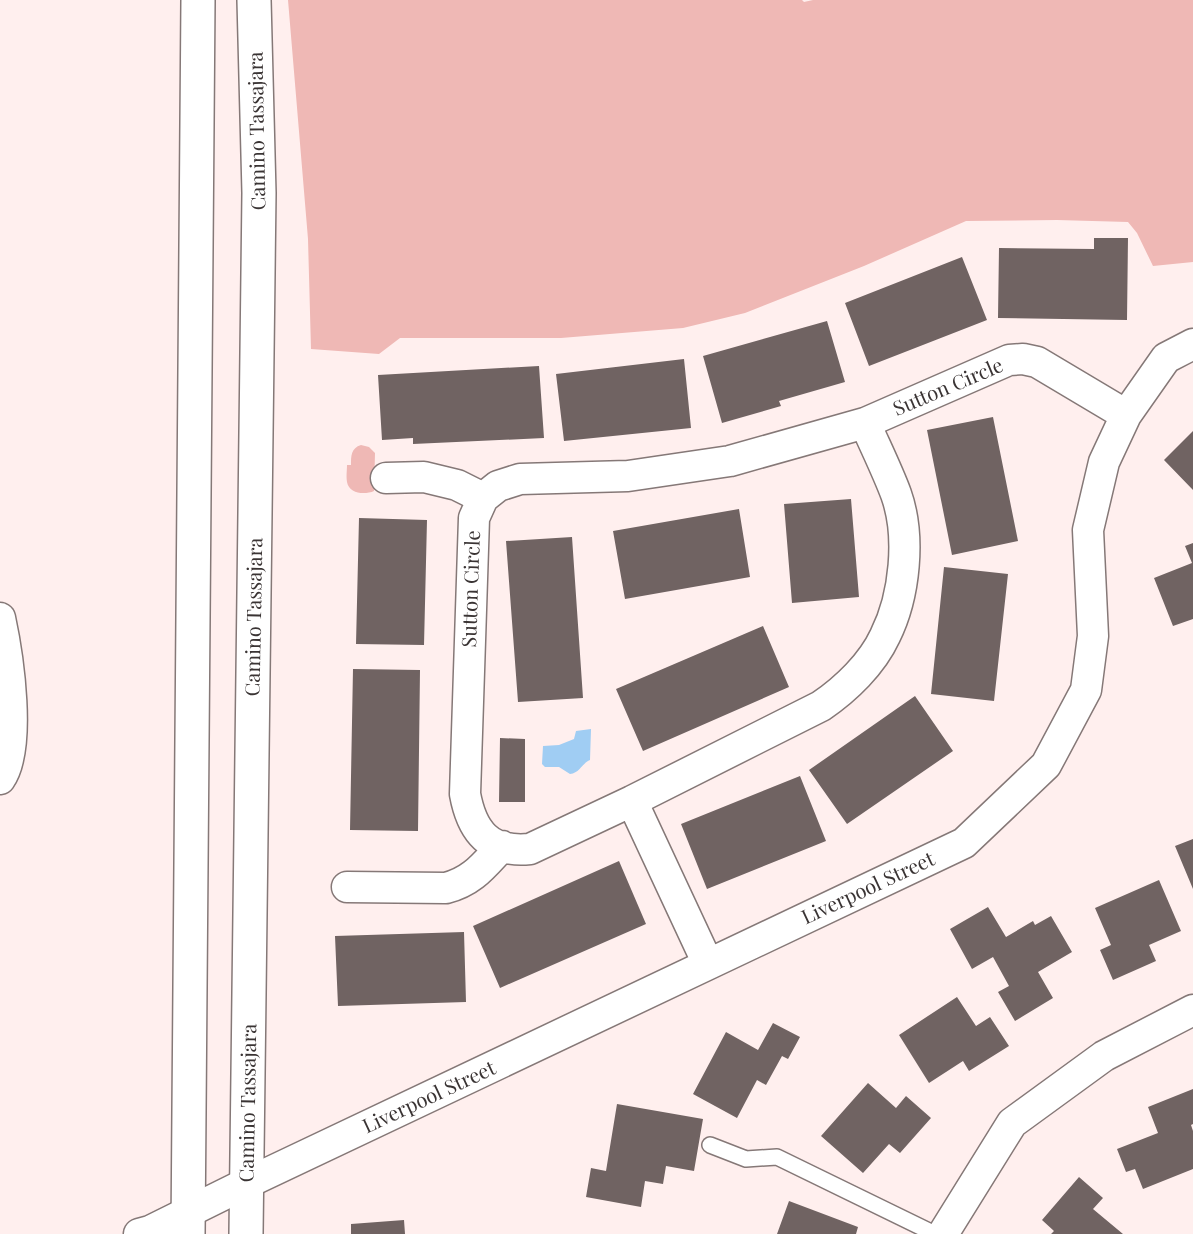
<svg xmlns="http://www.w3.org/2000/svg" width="1193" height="1234" font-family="'Playfair Display',serif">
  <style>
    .green { fill: #efb8b5 }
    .water { fill: #a0cdf3 }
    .building { fill: #706362 }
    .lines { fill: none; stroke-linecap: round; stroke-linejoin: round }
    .lane-casing { stroke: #857877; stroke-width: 18 }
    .street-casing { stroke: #857877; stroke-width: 33 }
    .secondary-casing { stroke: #857877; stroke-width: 36 }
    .lane { stroke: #fff; stroke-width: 15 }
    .street { stroke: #fff; stroke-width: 30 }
    .secondary { stroke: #fff; stroke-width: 33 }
    .labels { text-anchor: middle; stroke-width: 6; stroke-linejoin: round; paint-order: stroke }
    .street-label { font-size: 20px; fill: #3a3434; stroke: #fff }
  </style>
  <rect width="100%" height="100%" fill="#ffefee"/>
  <!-- green -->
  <path class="green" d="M288,0h514l2,2 9,-2h380v262l-40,4 -16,-33 -9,-11 -71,-2 -91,1 -102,45 -119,47 -62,15 -122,10h-161l-21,16 -68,-5 -3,-110z
    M361,445l8,2 6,6 -1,38c-9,4 -25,3 -27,-9 -1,-5 0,-12 0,-17h4c0,-9 0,-17 10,-20z"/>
  <!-- water -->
  <path class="water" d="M591,729l-1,31c-8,3 -10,13 -20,14l-11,-7h-14l-3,-3 1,-18 16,-1 15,-6 2,-8z"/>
  <!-- building -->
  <path class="building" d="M1094,238h34l-1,82 -129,-2 1,-70 95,1z
    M962,257l25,63 -118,46 -24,-63z
    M827,321l18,61 -66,19 2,5 -59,17 -19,-67z
    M684,359l7,69 -127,13 -8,-67z
    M539,366l5,72 -131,6v-6l-31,2 -4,-65z
    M993,417l25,124 -66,14 -25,-125z
    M1193,431v59l-29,-30z
    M851,499l8,98 -67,6 -8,-99z
    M739,509l11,68 -125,22 -12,-68z
    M359,518l68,2 -3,125 -68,-1z
    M572,537l11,161 -65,4 -12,-161z
    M1193,543v76l-20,7 -19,-48 38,-15 -7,-17z
    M944,567l64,7 -14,127 -63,-7z
    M763,626l26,61 -146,64 -27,-62z
    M353,669l67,1 -2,161 -68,-1z
    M915,696l38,55 -106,73 -38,-54z
    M500,738l25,1v63h-26z
    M800,776l26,65 -119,48 -26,-65z
    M1193,839v50l-18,-43z
    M619,861l27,63 -146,64 -27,-62z
    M1159,880l22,51 -32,14 7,16 -43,19 -13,-30 11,-5 -16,-37z
    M988,907l18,30 27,-16 2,4 16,-9 21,36 -34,20 15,26 -38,23 -17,-29 11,-6 -16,-29 -21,12 -22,-40z
    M464,932l2,70 -128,4 -3,-70z
    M957,997l19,29 14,-9 19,29 -40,25 -6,-10 -34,22 -30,-48z
    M773,1023l27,14 -12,22 -6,-3 -16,29 -9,-5 -20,38 -44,-24 33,-62 32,18z
    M868,1083l28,25 10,-12 25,22 -31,35 -11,-9 -26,29 -42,-37z
    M1193,1089v35l-2,1 2,6v38l-50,20 -8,-20 -9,3 -9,-23 41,-16 -10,-26z
    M617,1104l86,15 -9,52 -28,-5 -3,18 -18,-3 -4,26 -55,-10 5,-29 15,3z
    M1079,1177l24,21 -10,11 30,25h-72l3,-3 -12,-11z
    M789,1201l69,26 -2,7h-79z
    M404,1220l1,14h-54v-10z"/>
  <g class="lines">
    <!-- lane casing -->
    <g class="lane-casing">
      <path id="lane" d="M710,1145l36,14 31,-2 158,77"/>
    </g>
    <!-- street casing -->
    <g class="street-casing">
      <path id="street" d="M865,423c10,23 22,47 31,71 15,42 9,102 -11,142 -13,28 -39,53 -64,70l-189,95 -102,48c-41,4 -58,-17 -65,-55l9,-276 9,-20 15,-12 22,-7 108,-3 102,-15 135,-38 144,-63 14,-1 14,3 89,53
        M386,478l38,-1 33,8 26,13
        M0,618c8,37 22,130 0,161
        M632,801l76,163
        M347,887l99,1c27,-7 38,-23 56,-42
        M139,1234l11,-3 97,-48 717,-340 82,-78 40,-75 7,-54 -5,-106 16,-68 22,-47 40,-57 27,-14
        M943,1234l69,-111 92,-67 89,-46"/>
    </g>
    <!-- secondary casing -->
    <g class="secondary-casing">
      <path id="secondary" d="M188,1234l10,-1234
        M246,1234l13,-1041 -5,-193"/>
    </g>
    <!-- lane -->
    <use href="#lane" class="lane"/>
    <!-- street -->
    <use href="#street" class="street"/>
    <!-- secondary -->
    <use href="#secondary" class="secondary"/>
  </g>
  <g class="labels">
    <!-- street labels -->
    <g class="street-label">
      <text transform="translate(257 131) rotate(-91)" y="7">Camino Tassajara</text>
      <text transform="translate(948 387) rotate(-23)" y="7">Sutton Circle</text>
      <text transform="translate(471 589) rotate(-88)" y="7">Sutton Circle</text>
      <text transform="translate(254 617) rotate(-89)" y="7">Camino Tassajara</text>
      <text transform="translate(868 888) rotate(-25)" y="7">Liverpool Street</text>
      <text transform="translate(429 1097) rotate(-25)" y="7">Liverpool Street</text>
      <text transform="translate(248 1103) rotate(-89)" y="7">Camino Tassajara</text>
    </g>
  </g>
</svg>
